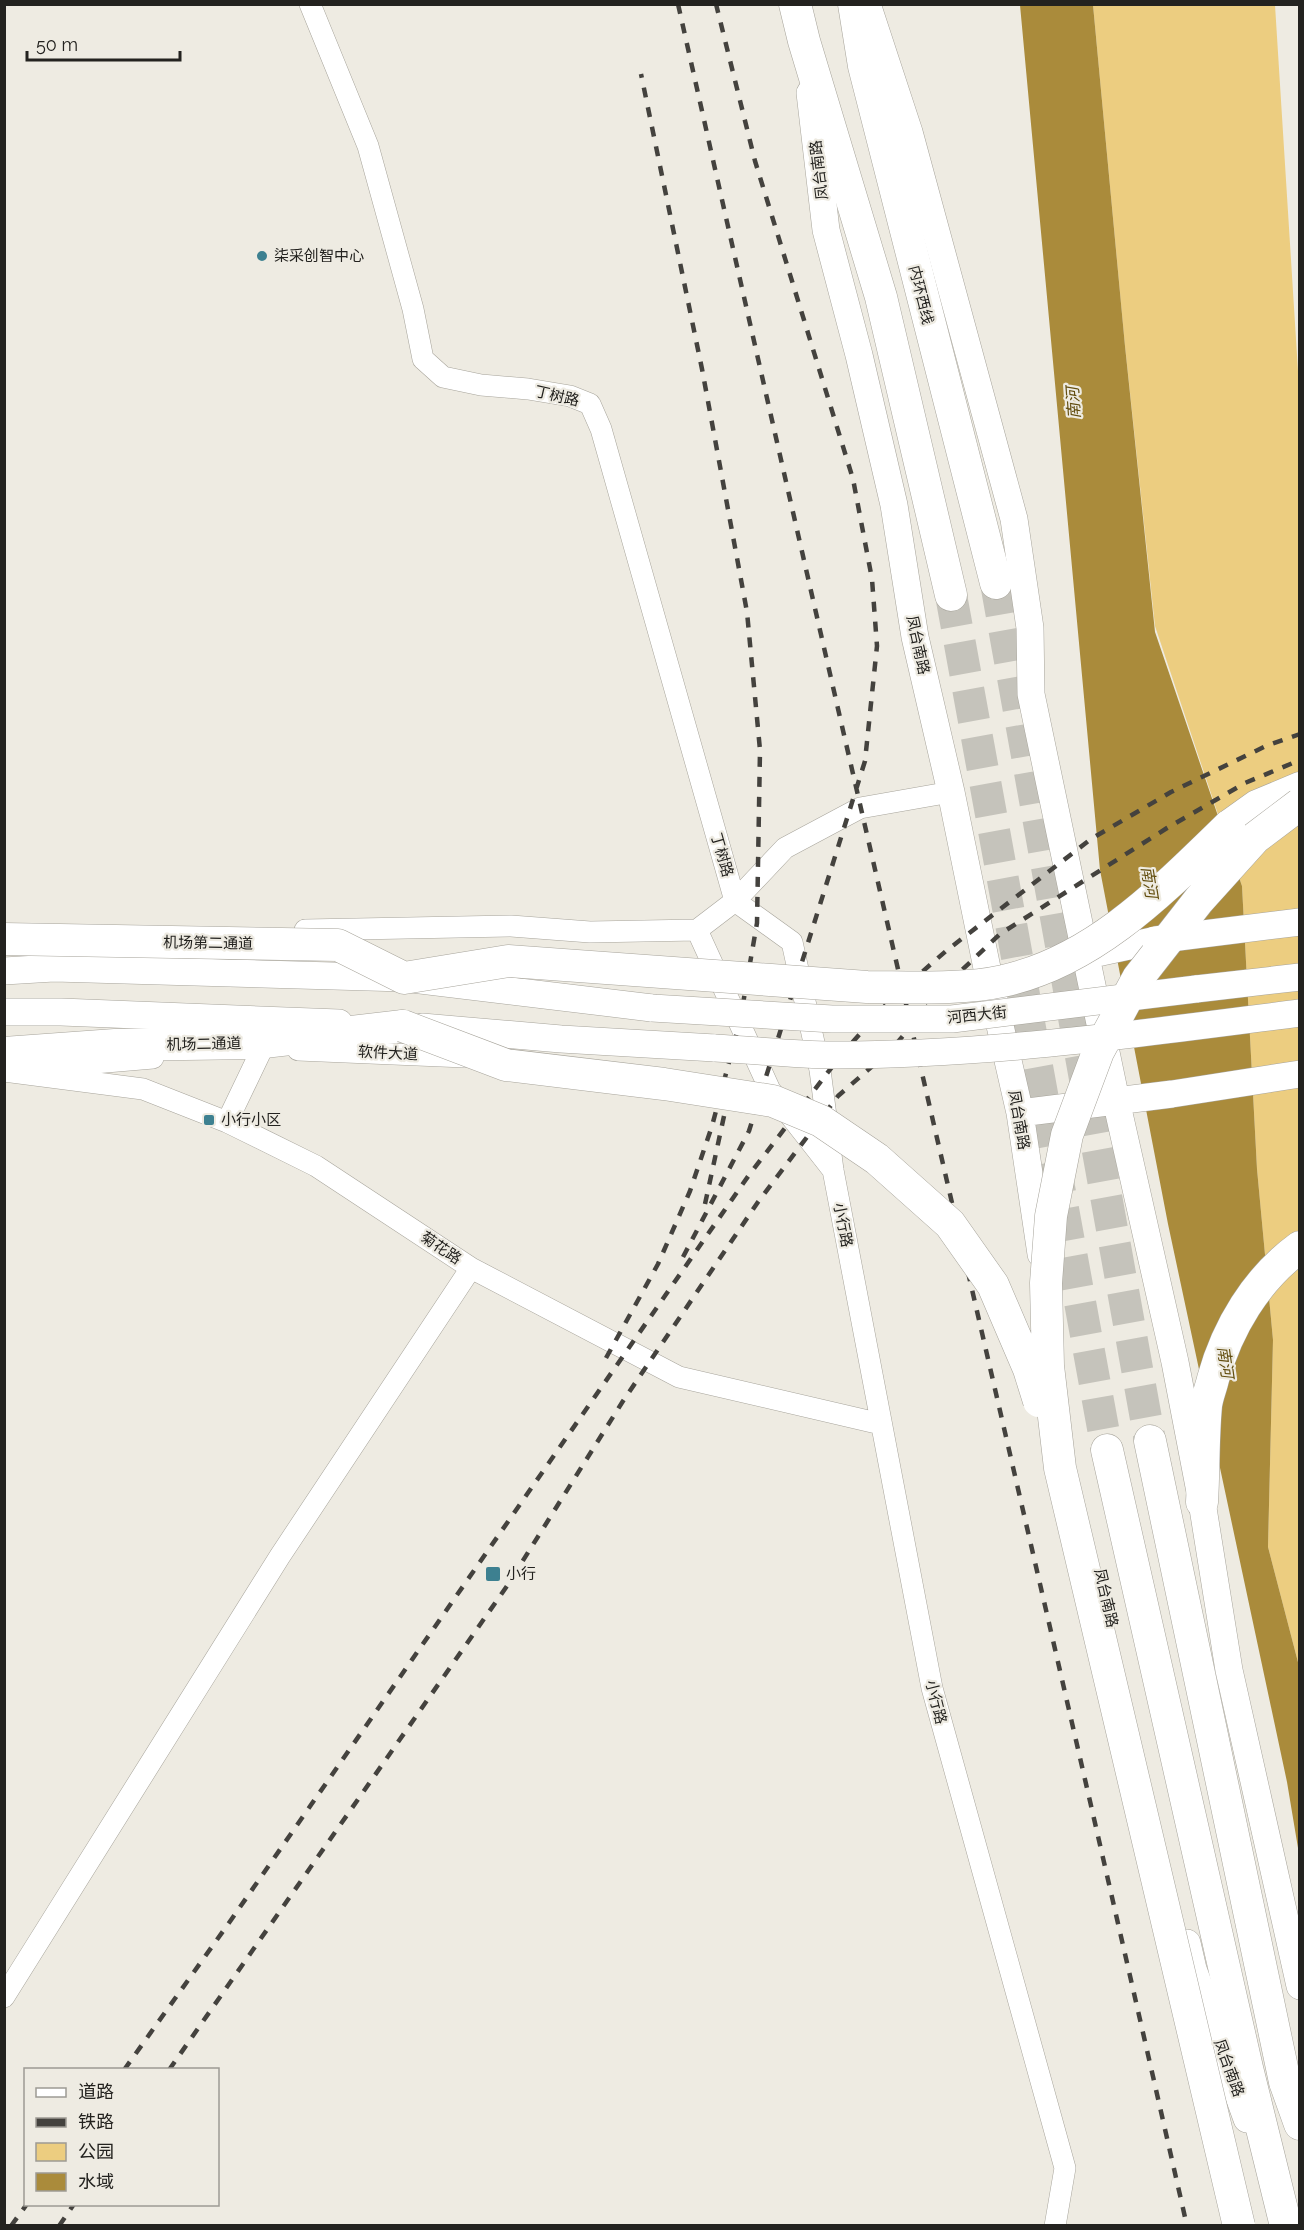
<svg xmlns="http://www.w3.org/2000/svg" width="1304" height="2230" font-family="Raleway,'Noto Sans SC',sans-serif">
  <style>
    .green { fill: #eccd80 }
    .water { fill: #aa8b3b }
    .lines { fill: none; stroke-linecap: round; stroke-linejoin: round }
    .highway-tunnel { stroke: #c5c3bb; stroke-width: 32; stroke-dasharray: 32 16; stroke-linecap: butt }
    .minor-casing { stroke: #a7a49b; stroke-width: 22 }
    .major-casing { stroke: #a7a49b; stroke-width: 28 }
    .highway-casing { stroke: #a7a49b; stroke-width: 33 }
    .minor { stroke: #fff; stroke-width: 21 }
    .major { stroke: #fff; stroke-width: 27 }
    .highway { stroke: #fff; stroke-width: 32 }
    .rail { stroke: #44423e; stroke-width: 4.5; stroke-dasharray: 10 10; stroke-linecap: butt }
    .major-bridge-casing { stroke: #a7a49b; stroke-width: 28; stroke-linecap: butt }
    .highway-bridge-casing { stroke: #a7a49b; stroke-width: 33; stroke-linecap: butt }
    .major-bridge { stroke: #fff; stroke-width: 27 }
    .highway-bridge { stroke: #fff; stroke-width: 32 }
    .poi-dot { fill: #3d8090; stroke: #eeebe2; stroke-width: 2 }
    .labels { text-anchor: middle; stroke-width: 4.5; stroke-linejoin: round; paint-order: stroke }
    .street-label { font-size: 15px; fill: #23221f; stroke: #eeebe2 }
    .poi-label { font-size: 15px; fill: #23221f; stroke: #eeebe2; text-anchor: start }
    .water-label { font-size: 16px; font-style: italic; fill: #624d0e; stroke: #eeebe2 }
  </style>
  <rect width="100%" height="100%" fill="#eeebe2"/>
  <!-- green -->
  <path class="green" d="M1093,5h182l25,398 -1,1263 -31,-119 5,-207 -16,-171 -15,-283 -87,-260 -30,-280z"/>
  <!-- water -->
  <path class="water" d="M1020,5h73l32,341 30,286 87,254 15,283 16,171 -5,207 31,119v188l-12,-72 -119,-558 -68,-354z"/>
  <g class="lines">
    <!-- highway-tunnel -->
    <path class="highway-tunnel" d="M996,583l154,858
      M951,595l156,855"/>
    <!-- minor casing -->
    <g class="minor-casing">
      <path id="minor" d="M310,4l58,142 45,163 10,50 20,18 38,8 47,4 42,7 20,8 11,25 134,472
        M735,901l57,41 28,128 13,100 99,518 133,480 -10,58
        M305,930l206,-4 79,6 107,-2 38,-29 50,-53 75,-40 91,-16
        M697,930l73,160 62,79
        M298,1050l167,7
        M47,1067l106,-9
        M4,1071l139,18 84,33 89,44 155,102 208,109 202,47
        M227,1122l35,-73
        M4,1997l276,-441 191,-288"/>
    </g>
    <!-- major casing -->
    <g class="major-casing">
      <path id="major" d="M867,4l42,128 105,387 16,109 1,66 85,406 59,262 27,140 27,168 71,316
        M810,93l16,137 33,125 35,150 21,132 36,155 37,181 32,140 21,141
        M1074,958l78,-17
        M4,971l50,-3 350,10 248,30
        M1196,989l104,-12
        M4,1012h57l278,11
        M422,1027l139,12 154,9
        M1020,1113l152,-19 128,-20
        M1187,1943l6,26 54,150"/>
    </g>
    <!-- highway casing -->
    <g class="highway-casing">
      <path id="highway" d="M795,4l9,37 77,256 70,298
        M854,4l10,62 132,517
        M1229,826l28,-20 43,-18
        M4,1053l111,-8 140,-2 148,-17
        M1150,1441l135,641 15,42
        M1107,1450l140,618 39,158
        M1202,1502c2,-32 1,-65 4,-96 1,-9 5,-18 7,-27 14,-51 43,-100 87,-132"/>
    </g>
    <!-- minor -->
    <use href="#minor" class="minor"/>
    <!-- major -->
    <use href="#major" class="major"/>
    <!-- highway -->
    <use href="#highway" class="highway"/>
    <!-- rail -->
    <path class="rail" d="M678,4c166,742 341,1481 509,2222
      M705,1204l24,-111
      M683,1257l66,-126 116,-370 12,-115 -5,-67 -19,-100 -98,-318 -39,-157
      M606,1358l52,-94 32,-73 22,-65 28,-105 17,-98 3,-173 -13,-138 -45,-243 -61,-295
      M124,2070l107,-150 518,-745 93,-121 49,-55 55,-48 145,-112 80,-47 95,-46 34,-12
      M169,2070l338,-484 116,-185 135,-199 80,-106 54,-47 52,-62 56,-53 167,-106 78,-45 55,-23
      M11,2226l16,-22
      M59,2226l15,-22"/>
    <!-- major-bridge casing -->
    <g class="major-bridge-casing">
      <path id="major-bridge" d="M1155,940l145,-18
        M652,1008l180,11h120l244,-30
        M715,1048c39,2 79,7 118,7 157,0 312,-22 467,-42"/>
    </g>
    <!-- highway-bridge casing -->
    <g class="highway-bridge-casing">
      <path id="highway-bridge" d="M4,939l334,6 66,33 104,-17 359,26c41,0 96,3 136,-6 92,-20 161,-92 226,-155
        M403,1026l103,39 158,19 109,17 48,20 56,38 73,65 43,61 36,84 10,32
        M1239,2226l-179,-758 -12,-102 -2,-83 5,-67 16,-81 31,-83 40,-74 61,-78 56,-62 45,-34"/>
    </g>
    <!-- major-bridge -->
    <use href="#major-bridge" class="major-bridge"/>
    <!-- highway-bridge -->
    <use href="#highway-bridge" class="highway-bridge"/>
  </g>
  <!-- markers -->
  <g class="poi-dot">
    <circle cx="262" cy="256" r="6"/>
    <rect x="203" y="1114" width="12" height="12" rx="3"/>
    <rect x="485" y="1566" width="16" height="16" rx="3"/>
  </g>
  <g class="labels">
    <!-- street labels -->
    <g class="street-label">
      <text transform="translate(819 170) rotate(-97)" y="5">凤台南路</text>
      <text transform="translate(921 295) rotate(76)" y="5">内环西线</text>
      <text transform="translate(557 396) rotate(13)" y="5">丁树路</text>
      <text transform="translate(918 645) rotate(78)" y="5">凤台南路</text>
      <text transform="translate(722 855) rotate(74)" y="5">丁树路</text>
      <text transform="translate(208 943) rotate(1)" y="5">机场第二通道</text>
      <text transform="translate(977 1015) rotate(-6)" y="5">河西大街</text>
      <text transform="translate(204 1044) rotate(-1)" y="5">机场二通道</text>
      <text transform="translate(388 1053) rotate(3)" y="5">软件大道</text>
      <text transform="translate(1019 1120) rotate(80)" y="5">凤台南路</text>
      <text transform="translate(843 1225) rotate(79)" y="5">小行路</text>
      <text transform="translate(441 1248) rotate(34)" y="5">菊花路</text>
      <text transform="translate(1106 1598) rotate(77)" y="5">凤台南路</text>
      <text transform="translate(936 1702) rotate(76)" y="5">小行路</text>
      <text transform="translate(1229 2068) rotate(70)" y="5">凤台南路</text>
    </g>
    <!-- poi labels -->
    <g class="poi-label">
      <text x="274" y="261">柒采创智中心</text>
      <text x="221" y="1125">小行小区</text>
      <text x="506" y="1579">小行</text>
    </g>
    <!-- water labels -->
    <g class="water-label">
      <text transform="translate(1073 403) rotate(-94)" y="6">南河</text>
      <text transform="translate(1150 882) rotate(81)" y="6">南河</text>
      <text transform="translate(1226 1362) rotate(82)" y="6">南河</text>
    </g>
  </g>
  <!-- border -->
  <rect width="1304" height="2230" fill="none" stroke="#23221f" stroke-width="12"/>
  <!-- legend -->
  <rect x="24" y="2068" width="195" height="138" fill="#eeebe2" stroke="#9d9b94" stroke-width="1.5"/>
  <rect x="36" y="2088" width="30" height="9" fill="#ffffff" stroke="#9d9b94" stroke-width="1.5"/>
  <text x="78" y="2098" font-size="18" fill="#23221f">道路</text>
  <rect x="36" y="2118" width="30" height="9" fill="#44423e" stroke="#9d9b94" stroke-width="1.5"/>
  <text x="78" y="2128" font-size="18" fill="#23221f">铁路</text>
  <rect x="36" y="2143" width="30" height="18" fill="#eccd80" stroke="#9d9b94" stroke-width="1.5"/>
  <text x="78" y="2158" font-size="18" fill="#23221f">公园</text>
  <rect x="36" y="2173" width="30" height="18" fill="#aa8b3b" stroke="#9d9b94" stroke-width="1.5"/>
  <text x="78" y="2188" font-size="18" fill="#23221f">水域</text>
  <!-- scale -->
  <path d="M27 51v9h153v-9" fill="none" stroke="#23221f" stroke-width="3"/>
  <text x="36" y="51" font-size="18" fill="#23221f" stroke="#eeebe2" stroke-width="4.5" paint-order="stroke">50 m</text>
</svg>
